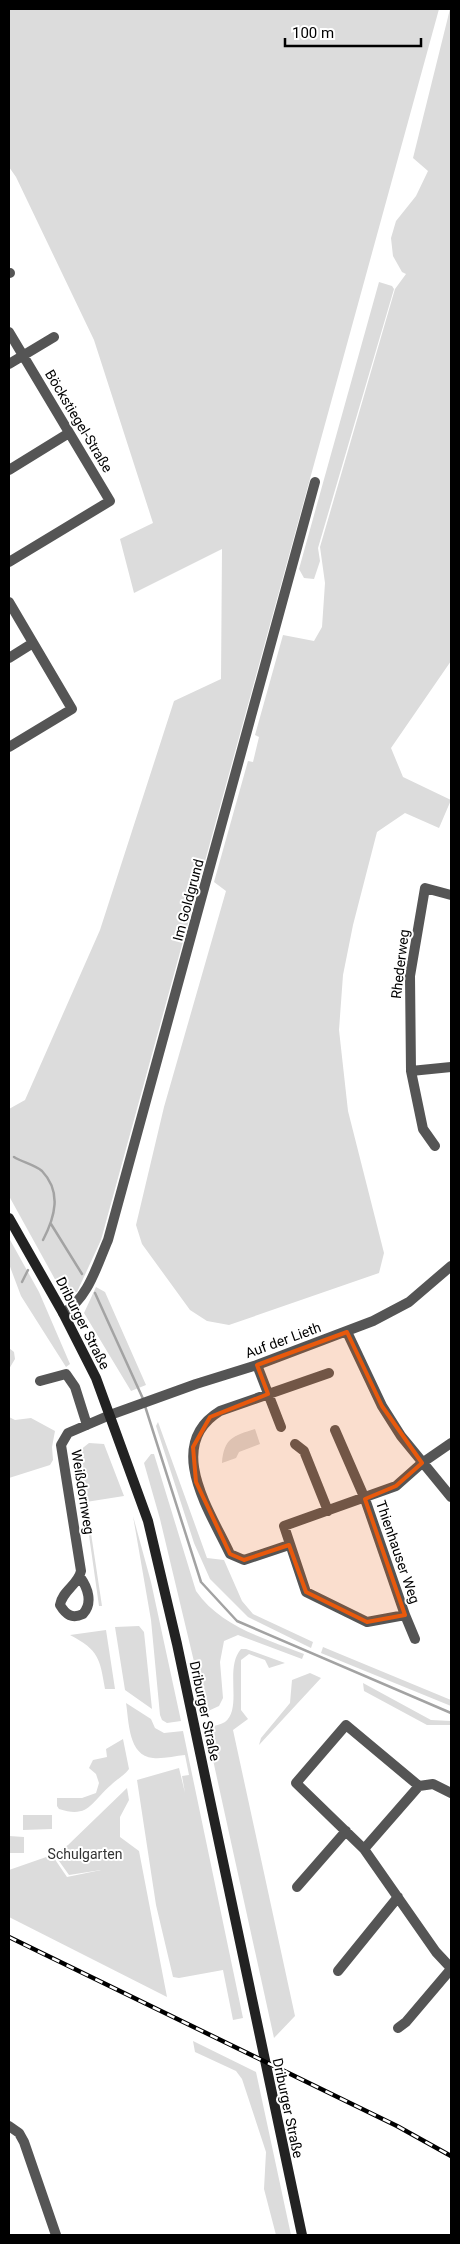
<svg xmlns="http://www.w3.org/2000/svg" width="460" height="2244" font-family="Roboto,sans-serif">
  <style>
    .green { fill: #dcdcdc }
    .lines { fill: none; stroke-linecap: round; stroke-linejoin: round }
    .stream { stroke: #a3a3a3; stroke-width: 2.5 }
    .street { stroke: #555; stroke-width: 10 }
    .secondary { stroke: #222; stroke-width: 10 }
    .rail-casing { stroke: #000; stroke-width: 4.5 }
    .rail { stroke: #fff; stroke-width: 2.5; stroke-dasharray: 8; stroke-linecap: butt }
    .marked { fill: #e8590c; fill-opacity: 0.2; stroke: #e8590c; stroke-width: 4; stroke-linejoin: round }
    .labels { text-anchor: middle; stroke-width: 4; stroke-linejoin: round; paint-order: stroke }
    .street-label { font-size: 14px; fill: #000; stroke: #fff }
    .park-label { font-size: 14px; fill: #333; stroke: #fff }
  </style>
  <rect width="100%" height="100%" fill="#fff"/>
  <!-- green -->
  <path class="green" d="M9,9h430l-338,1231 -24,52h-15l-53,-96v-87l16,-9 75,-170 74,-229 47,-22 1,-130 -88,44 -14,-54 33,-16 -59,-183 -78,-163 -7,-10z
    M450,9l1,652 -60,87 12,29 48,23 -12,28 -34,-15 -28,19 -24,93 -10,50 -4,55 9,81 36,142 -5,20 -150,52 -22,-4 -17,-11 -48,-66 -6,-19 28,-118 62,-216 -12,-9 34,-121 5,1 6,-25 -4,-2 28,-100 31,6 8,-14 3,-44 -5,-36 75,-258 11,-15 -4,-2 -9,-16 -2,-18 5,-17 20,-25 12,-25 -15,-13z
    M379,282l13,4 2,3 -76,259 2,13 -6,18 -10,-1 -5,-9z
    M9,1238l30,54 31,72 -4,3 -45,-71 -12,-32z
    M96,1287l9,5 41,93 -15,6 -47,-78z
    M9,1348l5,4 1,7 -6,10z
    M9,1417l6,3 16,-2 24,13 -3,16 1,13 -3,5 -41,13z
    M158,1422l49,136 17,2 18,41 11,13 60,28 -2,6 -63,-31 -38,-38 -16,-36 -38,-117z
    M255,1429l5,15 -21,8 -3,6 -14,5c2,-25 11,-27 33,-34z
    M89,1443l15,1 20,52 -38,6 -7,-51z
    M151,1454h3l42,137c25,36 68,47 108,63l-2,5 -64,-24 -14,6 -4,21 3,36 -4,8 -13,6 -46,-193 -16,-56z
    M133,1516l18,66 30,139 -14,2 -5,-3 -2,-5 -9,-95z
    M89,1520l13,86h-3l-12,-85z
    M139,1626l5,6 8,77 -27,-19 -10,-63z
    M106,1630l9,59h-10c-5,-30 -6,-39 -35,-54z
    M323,1647l128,53v6l-130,-53z
    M241,1649h5l39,14 -16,5 -4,-8 -16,-6 -8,6v50l7,9 -15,11 62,286 -21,22 -68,-310c6,-2 14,-3 19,-6 18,-14 -1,-54 16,-73z
    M310,1673l11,5 -62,67 2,-7 29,-35 2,-23z
    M363,1683l68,37 20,1v4h-24l-63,-34z
    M126,1703l25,16 4,9 9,5 19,-2 60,287 -10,2 -10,-50 -44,8 -6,-1 -17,-72 -19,-125 42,-12 6,25 -3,-17 7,-1 -4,-20c-10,1 -22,4 -32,3 -25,-2 -24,-37 -27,-55z
    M123,1739l6,30c-5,7 -12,10 -18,16 -20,17 -22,34 -52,24l-2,-3v-8h25l14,-5 3,-10 -3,-9 -7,-6 4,-8 14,-3 -1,-8z
    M127,1788l2,12 -9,17v20l19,14 28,146 -158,-80v-47l43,-15 15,22 34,-7 -32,5 -15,-21 14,-9z
    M23,1815h29v14l-29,1z
    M9,1836l15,1v16h-15z
    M193,2041l63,31 35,163h-15l-12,-46 2,-37 -24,-73 -6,-8 -41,-19z"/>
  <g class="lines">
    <!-- stream -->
    <path class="stream" d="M14,1157c8,5 21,8 28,14 20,21 13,46 1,69
      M51,1224l31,50
      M22,1282l6,-12
      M95,1293l49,108
      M145,1406l56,176 36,39 214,92"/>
    <!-- street -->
    <path class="street" d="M9,273h1
      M9,332l101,169 -101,61
      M9,364l45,-27
      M9,470l60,-37
      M9,602l63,107 -63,38
      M9,658l24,-15
      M451,895l-26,-7 -15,88 1,95 40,-4
      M411,1071l12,58 12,17
      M63,1313c25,-14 34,-48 45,-73l207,-758
      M347,1332l35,74 19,30 50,61
      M257,1365l24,62
      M40,1381l26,-7 9,13 12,38
      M335,1430l30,69 40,116 -38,7 -61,-30 -22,-66 112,-40 26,-23 29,-20
      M295,1444l9,7 24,60
      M289,1545l-45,15 -14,-6c-20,-43 -66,-109 -10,-143l109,-38
      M80,1577c8,11 13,26 3,37 -11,5 -17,1 -23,-9 2,-14 18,-20 21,-34l-20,-126 7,-12 42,-18 86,-31 61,-19 116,-44 36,-19 42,-36
      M405,1615l10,24
      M419,1786l-73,-61 -50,58 68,66 72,103 15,16
      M364,1849l55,-63 14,-2 18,9
      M297,1887l49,-56
      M338,1971l60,-74
      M398,2028l8,-6 45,-53
      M9,2126l10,7 5,9 32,93"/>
    <!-- secondary -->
    <path class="secondary" d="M9,1218l54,95 33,65 52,143 29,123 125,591"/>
    <!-- rail casing -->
    <g class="rail-casing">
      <path id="rail" d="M9,1937l388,189 54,30"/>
    </g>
    <!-- rail -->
    <use href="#rail" class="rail"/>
  </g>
  <!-- marked area -->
  <path class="marked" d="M347,1332l35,74 40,57 -26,23 -31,13 40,116 -38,7 -61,-30 -17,-47 -45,15 -14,-6 -34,-72 -3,-35 17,-30 58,-23 -11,-29z"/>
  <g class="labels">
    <!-- street labels -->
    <g class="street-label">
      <text transform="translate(79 421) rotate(59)" y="5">Böckstiegel-Straße</text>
      <text transform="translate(188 900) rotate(-75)" y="5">Im Goldgrund</text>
      <text transform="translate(400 964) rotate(-83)" y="5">Rhederweg</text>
      <text transform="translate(83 1323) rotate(63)" y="5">Driburger Straße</text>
      <text transform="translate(283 1340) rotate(-20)" y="5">Auf der Lieth</text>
      <text transform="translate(83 1492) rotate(81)" y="5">Weißdornweg</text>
      <text transform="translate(398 1552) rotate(71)" y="5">Thienhauser Weg</text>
      <text transform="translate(205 1711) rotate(78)" y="5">Driburger Straße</text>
      <text transform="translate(288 2108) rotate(78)" y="5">Driburger Straße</text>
    </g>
    <!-- park labels -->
    <g class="park-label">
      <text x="85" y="1859">Schulgarten</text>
    </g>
  </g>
  <!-- border -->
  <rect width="460" height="2244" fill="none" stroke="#000000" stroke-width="20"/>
  <!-- scale -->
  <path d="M285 38v8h136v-8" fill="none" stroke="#000000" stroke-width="2.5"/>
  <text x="292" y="38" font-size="15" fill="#000000" stroke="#ffffff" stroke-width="4" paint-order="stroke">100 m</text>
</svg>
